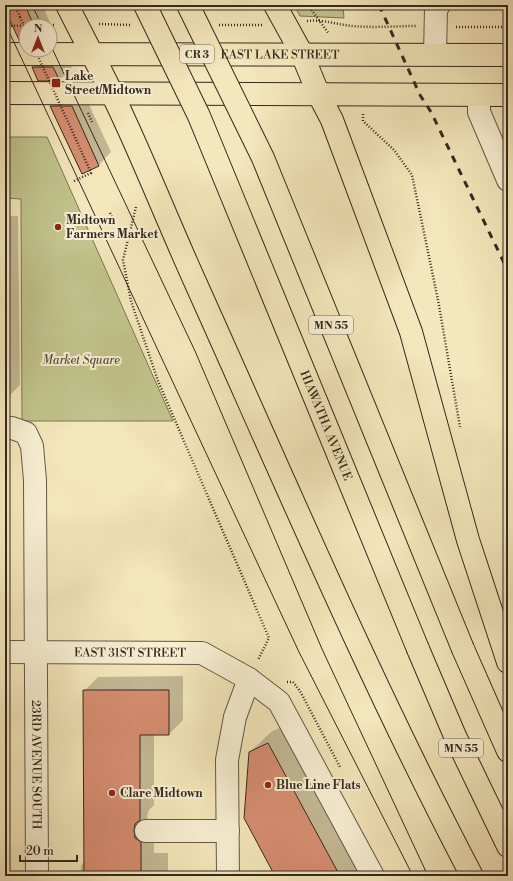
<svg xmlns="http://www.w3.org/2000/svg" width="513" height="881" font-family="'Libre Bodoni',serif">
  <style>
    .green { fill: #c1c48c; stroke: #7a7656 }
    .shadow { fill: #0003 }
    .building { fill: #d78e71; stroke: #332920 }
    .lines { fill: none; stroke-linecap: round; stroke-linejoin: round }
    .minor-casing { stroke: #635847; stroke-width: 24 }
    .major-casing { stroke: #332920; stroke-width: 24 }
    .highway-casing { stroke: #332920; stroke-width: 24 }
    .path { stroke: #332920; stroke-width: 2.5; stroke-dasharray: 1 2; stroke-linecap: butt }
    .minor { stroke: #f8efd3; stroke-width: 22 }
    .major { stroke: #f4e7bb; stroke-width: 22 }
    .highway { stroke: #f4e7bb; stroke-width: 22 }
    .tram { stroke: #332920; stroke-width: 1 }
    .rail { stroke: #332920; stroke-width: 3; stroke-dasharray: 7 7; stroke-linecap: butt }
    .highway-bridge-casing { stroke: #332920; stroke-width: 24; stroke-linecap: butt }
    .path-bridge { stroke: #332920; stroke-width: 2.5; stroke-dasharray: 1 2; stroke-linecap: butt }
    .highway-bridge { stroke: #f4e7bb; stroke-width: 22 }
    .poi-dot { fill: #8f2418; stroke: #f8efd3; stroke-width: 1.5 }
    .labels { text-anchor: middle; stroke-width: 4; stroke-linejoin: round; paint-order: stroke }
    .shield { fill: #f8efd3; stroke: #6e6456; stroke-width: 1 }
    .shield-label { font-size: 11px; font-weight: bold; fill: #332920 }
    .street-label { font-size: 12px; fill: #332920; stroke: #f8efd3 }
    .poi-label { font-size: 12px; font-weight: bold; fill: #332920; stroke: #f8efd3; text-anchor: start }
    .park-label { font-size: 12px; font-style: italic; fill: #56503b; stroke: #f8efd3 }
  </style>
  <rect width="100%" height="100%" fill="#f4e7bb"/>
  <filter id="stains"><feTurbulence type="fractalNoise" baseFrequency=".005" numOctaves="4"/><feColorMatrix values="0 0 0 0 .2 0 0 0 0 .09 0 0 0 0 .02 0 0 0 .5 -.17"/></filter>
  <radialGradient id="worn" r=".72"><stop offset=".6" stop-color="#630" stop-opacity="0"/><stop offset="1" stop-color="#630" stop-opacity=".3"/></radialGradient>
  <!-- green -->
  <path class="green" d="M294,5h47l2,2 1,11 -44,-2z
    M5,137h42l126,284h-151l-1,-222 -16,-1z"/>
  <!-- shadow -->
  <path class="shadow" d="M5,5h37l11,24 -3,3v-6h-24v15z
    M45,55h21l6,13 -13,12h-20l-6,-13z
    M63,94h21l27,58 -12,13 -17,7 -31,-66z
    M5,216h13l2,169 -15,15z
    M183,676v44l-14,14h-15v71l-5,5 -2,6 2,7 5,5v25h14v23h-87v-11l4,-4 -1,-170 14,-14z
    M288,724l83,152h-95l-26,-124 21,-20z"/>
  <!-- building -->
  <path class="building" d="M5,5h20l9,21h-8v16h-6l-15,-32z
    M32,67h21l7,14h-22z
    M50,106h22l27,60 -17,8z
    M83,690h86v45h-29v85l-5,4 -1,7 1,7 6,4v34h-57z
    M268,743l72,133h-65l-31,-58 5,-66z"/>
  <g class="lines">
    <!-- minor casing -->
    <g class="minor-casing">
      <g id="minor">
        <path d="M435,54l1,-45 3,-4"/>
        <path d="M479,95v17l29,68"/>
        <path id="s1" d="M5,428h7l14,5 6,13 3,34 2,396"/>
        <path id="s2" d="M5,652l197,1 47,26 30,23 94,174"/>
        <path d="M146,831h82"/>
        <path d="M228,876l-1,-116 8,-43 14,-38"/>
      </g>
    </g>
    <!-- major casing -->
    <g class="major-casing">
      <g id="major">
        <path d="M275,5l27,49 17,41"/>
        <path id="s3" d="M5,54l503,1"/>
        <path d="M92,54c40,75 70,155 105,232 89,198 174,398 275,590"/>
        <path d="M5,93l503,2"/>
      </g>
    </g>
    <!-- highway casing -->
    <g class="highway-casing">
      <path id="highway" d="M67,5l25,49
        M319,95l13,25 79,212 57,208 40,122
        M418,649l37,87 53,110
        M463,649l45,102"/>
    </g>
    <!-- path -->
    <path class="path" d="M15,5l5,12
      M308,5l21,29
      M307,21c16,-2 31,4 46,5 21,2 42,0 63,0
      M99,24l33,1
      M219,25h43
      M5,26l50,-1
      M456,27h52
      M88,113l4,9
      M363,114v7l31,29 18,25 26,125 22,127
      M74,181l17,-8 -12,-27
      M136,207l-13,53 8,41 27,80 111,257 -11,22
      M110,213l3,7
      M287,682h6l7,9 40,76"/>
    <!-- minor -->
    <use href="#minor" class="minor"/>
    <!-- major -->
    <use href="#major" class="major"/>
    <!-- highway -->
    <use href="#highway" class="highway"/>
    <!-- tram -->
    <path class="tram" d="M32,5l10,21
      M5,23l294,629 114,224
      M50,44l145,307 127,298 106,227"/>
    <!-- rail -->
    <path class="rail" d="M379,5l41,90 11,17 77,159"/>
    <!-- highway-bridge casing -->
    <g class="highway-bridge-casing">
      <g id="highway-bridge">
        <path id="s4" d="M145,5l54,111 219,533"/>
        <path d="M188,5l75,153 200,491"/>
      </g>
    </g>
    <!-- path-bridge -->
    <path class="path-bridge" d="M20,17l6,13
      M35,50l44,96"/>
    <!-- highway-bridge -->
    <use href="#highway-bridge" class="highway-bridge"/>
  </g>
  <!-- markers -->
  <g class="poi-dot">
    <rect x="51" y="78" width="10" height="10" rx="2"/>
    <circle cx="58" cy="227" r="4"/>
    <circle cx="268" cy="785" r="4"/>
    <circle cx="112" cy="793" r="4"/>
  </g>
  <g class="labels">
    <!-- shield labels -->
    <g class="shield">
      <rect x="180" y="45" width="34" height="18" rx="3"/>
      <rect x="309" y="316" width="44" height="18" rx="3"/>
      <rect x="439" y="739" width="44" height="18" rx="3"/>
    </g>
    <g class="shield-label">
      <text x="197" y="58">CR 3</text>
      <text x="331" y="329">MN 55</text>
      <text x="461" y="752">MN 55</text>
    </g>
    <!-- street labels -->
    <g class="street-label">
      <text dy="4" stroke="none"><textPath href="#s3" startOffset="275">EAST LAKE STREET</textPath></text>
      <text dy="4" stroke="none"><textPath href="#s4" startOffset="458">HIAWATHA AVENUE</textPath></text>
      <text dy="4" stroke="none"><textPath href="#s2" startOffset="125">EAST 31ST STREET</textPath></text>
      <text dy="4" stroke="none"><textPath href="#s1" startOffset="355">23RD AVENUE SOUTH</textPath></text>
    </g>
    <!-- poi labels -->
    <g class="poi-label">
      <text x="65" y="80">Lake<tspan x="65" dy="14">Street/Midtown</tspan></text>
      <text x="66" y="224">Midtown<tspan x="66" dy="14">Farmers Market</tspan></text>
      <text x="276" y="789">Blue Line Flats</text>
      <text x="120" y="797">Clare Midtown</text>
    </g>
    <!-- park labels -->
    <g class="park-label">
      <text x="81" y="364">Market Square</text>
    </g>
  </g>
  <!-- margin -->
  <rect width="513" height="881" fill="none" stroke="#f4e7bb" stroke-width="20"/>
  <rect x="6" y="6" width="501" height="869" fill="none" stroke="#332920" stroke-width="2"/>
  <rect x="10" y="10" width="493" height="861" fill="none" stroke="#332920"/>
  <!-- north arrow -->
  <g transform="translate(38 38)"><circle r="19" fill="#f8efd3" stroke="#a9a08b"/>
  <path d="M0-3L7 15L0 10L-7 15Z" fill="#8f2418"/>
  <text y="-6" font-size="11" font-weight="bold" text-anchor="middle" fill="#332920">N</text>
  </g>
  <!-- scale -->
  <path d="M20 855v6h57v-6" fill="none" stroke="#332920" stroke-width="2"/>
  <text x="26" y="855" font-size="12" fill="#332920" stroke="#f8efd3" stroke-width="3" paint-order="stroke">20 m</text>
  <rect width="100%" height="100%" filter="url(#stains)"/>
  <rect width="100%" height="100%" fill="url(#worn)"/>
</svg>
